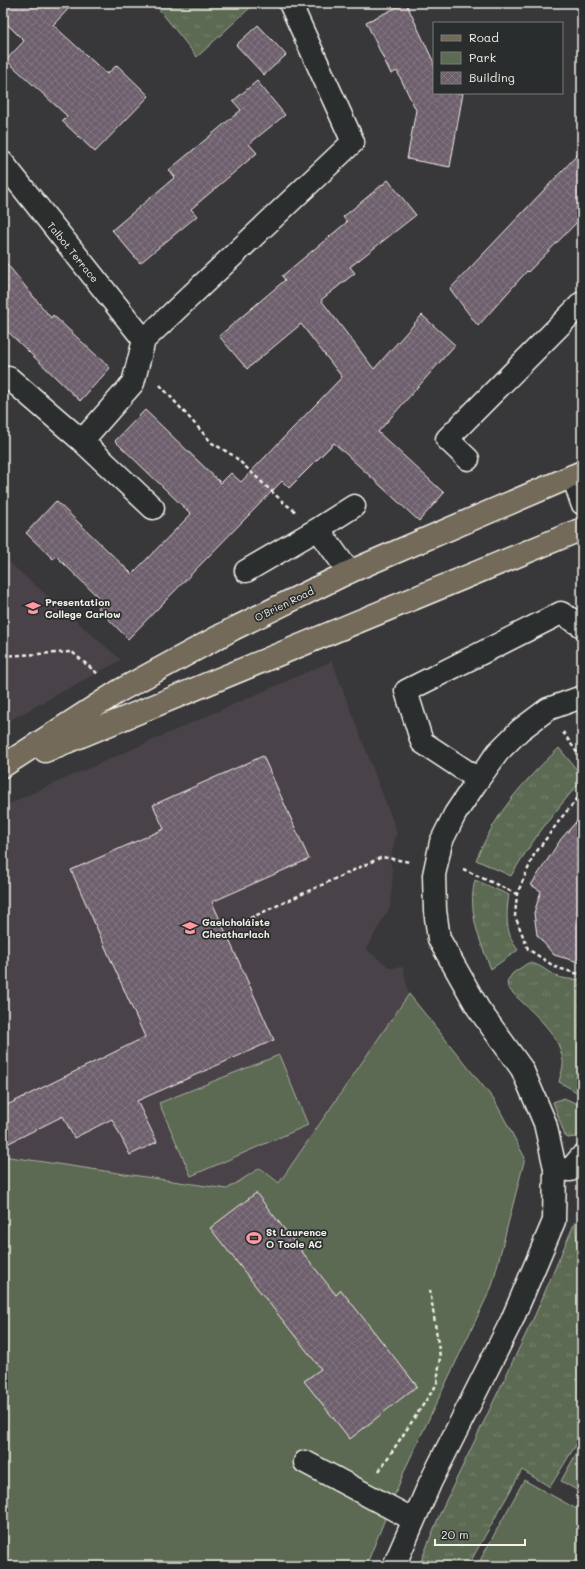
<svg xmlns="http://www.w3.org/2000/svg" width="585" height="1569" font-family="Mali,sans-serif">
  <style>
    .built { fill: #484349 }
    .grass { fill: url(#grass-tufts); stroke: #a8ae9e }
    .green { fill: #5c6b53; stroke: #a8ae9e }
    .building { fill: url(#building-cross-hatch); stroke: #f4f1e8 }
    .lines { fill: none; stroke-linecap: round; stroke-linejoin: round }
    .minor-casing { stroke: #f4f1e8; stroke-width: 25 }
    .major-casing { stroke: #f4f1e8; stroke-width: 25 }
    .path { stroke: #f4f1e8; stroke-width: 2.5; stroke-dasharray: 4 3; stroke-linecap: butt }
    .minor { stroke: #2a2d2e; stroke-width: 22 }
    .major { stroke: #736b5a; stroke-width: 22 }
    .labels { text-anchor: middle; stroke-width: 3.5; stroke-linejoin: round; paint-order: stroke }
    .street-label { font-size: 10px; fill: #f4f1e8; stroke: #2a2d2e }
    .poi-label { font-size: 10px; font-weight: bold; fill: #f4f1e8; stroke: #2a2d2e; text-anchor: start }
  </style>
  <defs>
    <pattern id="grass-tufts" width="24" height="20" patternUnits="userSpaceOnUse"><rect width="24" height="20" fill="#5c6b53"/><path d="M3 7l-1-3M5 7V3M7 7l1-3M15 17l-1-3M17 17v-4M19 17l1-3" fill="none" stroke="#74816c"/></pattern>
    <pattern id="building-cross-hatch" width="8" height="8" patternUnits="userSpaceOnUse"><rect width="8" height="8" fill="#6e5f6c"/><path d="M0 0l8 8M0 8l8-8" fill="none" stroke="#837681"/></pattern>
  </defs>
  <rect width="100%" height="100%" fill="#38373a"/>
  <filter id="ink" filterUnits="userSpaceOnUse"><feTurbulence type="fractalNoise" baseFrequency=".025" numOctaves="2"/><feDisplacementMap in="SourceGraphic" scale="8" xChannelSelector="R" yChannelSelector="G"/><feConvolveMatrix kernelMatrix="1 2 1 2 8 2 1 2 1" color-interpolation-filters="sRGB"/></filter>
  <g filter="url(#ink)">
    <!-- built -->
    <path class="built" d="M3,557l118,103 -118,64z
      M332,661l65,171 -7,28 3,13 -3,34 -24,42 24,19 13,-1 6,27 -130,189 -19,-15 -33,21 -224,-33v-348l16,-9z"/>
    <!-- grass -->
    <path class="grass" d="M154,3h101l-58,54z
      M559,748l23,28v4c-27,31 -50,60 -71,96l-35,-16c21,-49 45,-76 83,-112z
      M475,880l34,15c-3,19 -4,39 9,55l-27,19c-11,-27 -24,-58 -16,-89z
      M528,963c10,0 17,7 26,12 8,4 19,5 28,4v116l-23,-13c1,-6 5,-15 4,-21 -4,-31 -36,-52 -55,-73l-1,-7 6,-8z
      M564,1098l18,8v25l-6,6 -8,1 -3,-2 -12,-34z
      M575,1222l7,71v142l-32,52 -28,-17 -54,96h-49l22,-55 94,-196z"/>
    <!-- green -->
    <path class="green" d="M409,994l86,107 30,57 -33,128 -86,181 -40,99h-363v-410l224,33 33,-21 19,15z
      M279,1055l29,70 -117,51 -32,-73z
      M582,1443v50l-21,-12z
      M524,1480l58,32v45l-5,9h-100z"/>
    <!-- building -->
    <path class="building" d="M3,3h71l-21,22 54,49 10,-9 32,31 -54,56 -33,-31 5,-5 -61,-56 18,-19 -21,-21z
      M406,3l28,60v30h29l-13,74 -43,-8 9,-49 -19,-39 -6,3 -25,-52z
      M258,25l28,30 -22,20 -28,-30z
      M257,81l28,34 -36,29 8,9 -66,56 6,7 -57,47 -28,-33 63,-53 -6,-7 72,-60 -8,-9z
      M582,150v67l-54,55 -1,-1 -49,55 -28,-37z
      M388,180l28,35 -66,52 5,6 -34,27 53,69 48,-54 33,30 -77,87 66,61 -25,28 -85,-78 -45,45 -7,-7 -154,158 -30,-31 5,-6 -47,-46 -3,3 -27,-26 30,-32 76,73 59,-60 -76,-73 30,-31 76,73 10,-10 10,9 101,-105 -41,-53 -54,45 -28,-33 66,-56 -3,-4 65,-54 -4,-5z
      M3,259l48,59 2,-3 57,53 -30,33 -77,-74z
      M263,756l46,103 -97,43 62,138 -137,61 20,41 -27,13 -18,-36 -38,19 -11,-22 -60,30v-39l142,-70 -74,-167 93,-41 -11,-24z
      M582,815v148l-28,-8 -17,-20 -3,-22 7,-22 -10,-6 30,-46z
      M256,1193l80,102 5,-5 76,96 -67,53 -46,-58 17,-12 -111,-141z"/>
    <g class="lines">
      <!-- minor casing -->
      <g class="minor-casing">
        <path id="minor" d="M3,163l141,177
          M9,378l73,63 71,67
          M82,441l51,-58 11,-43 209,-198 -63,-139
          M468,459l-21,-20 135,-136
          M573,476l9,27
          M318,529l36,-23
          M246,571l72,-42 31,43
          M478,779l-56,-37 -16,-51 155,-78 21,13
          M555,1168l15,2 12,-14
          M305,1462l109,58
          M394,1566l36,-83 82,-163 42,-99 1,-53 -10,-45 -23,-54 -44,-61 -39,-69 -4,-29 -1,-35 7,-33 14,-28 20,-30 23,-32 22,-22 28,-21 34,-12"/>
      </g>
      <!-- major casing -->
      <g class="major-casing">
        <path id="major" d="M45,751l537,-222
          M3,766l116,-75 114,-62 116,-57 233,-100"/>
      </g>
      <!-- path -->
      <path class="path" d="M160,385l52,58 22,13 49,46 13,10
        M3,656l69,-4 26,22
        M563,732l19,28
        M582,793l-20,24 -28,38 -17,39 -2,22 13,33 27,18 27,8
        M463,869l54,25
        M231,927l151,-70 28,5
        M379,1471l58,-87 3,-27 -10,-67"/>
      <!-- minor -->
      <use href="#minor" class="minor"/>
      <!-- major -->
      <use href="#major" class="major"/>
    </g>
  </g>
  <!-- icons -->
  <defs>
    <g id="school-bare" transform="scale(1.2)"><path d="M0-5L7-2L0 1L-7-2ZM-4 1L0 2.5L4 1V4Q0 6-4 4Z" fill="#ff9aa2" stroke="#2a2d2e" stroke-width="2.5" paint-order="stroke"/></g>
    <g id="stadium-bare" transform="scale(1.2)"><path d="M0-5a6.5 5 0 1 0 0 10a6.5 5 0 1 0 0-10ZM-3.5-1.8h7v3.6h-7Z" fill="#ff9aa2" stroke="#2a2d2e" stroke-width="2.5" paint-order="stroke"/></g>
  </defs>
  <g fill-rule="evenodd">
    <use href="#school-bare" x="33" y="608"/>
    <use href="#school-bare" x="190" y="928"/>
    <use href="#stadium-bare" x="254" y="1238"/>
  </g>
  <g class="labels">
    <!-- street labels -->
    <g class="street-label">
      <text transform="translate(73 252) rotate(51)" y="4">Talbot Terrace</text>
      <text transform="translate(284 604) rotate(-26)" y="4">O'Brien Road</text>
    </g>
    <!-- poi labels -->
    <g class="poi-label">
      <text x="45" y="606">Presentation<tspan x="45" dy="12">College Carlow</tspan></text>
      <text x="202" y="926">Gaelcholáiste<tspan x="202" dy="12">Cheatharlach</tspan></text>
      <text x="266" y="1236">St Laurence<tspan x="266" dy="12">O Toole AC</tspan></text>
    </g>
  </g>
  <!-- margin -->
  <rect width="585" height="1569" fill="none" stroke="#2a2d2e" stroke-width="16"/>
  <rect x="8" y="8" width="569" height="1553" fill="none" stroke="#f4f1e8" stroke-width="1.5" filter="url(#ink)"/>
  <!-- legend -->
  <rect x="433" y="22" width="130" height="72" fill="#2a2d2e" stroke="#7b7b78"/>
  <rect x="441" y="35" width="20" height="6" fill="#736b5a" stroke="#7b7b78"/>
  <text x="469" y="42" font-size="12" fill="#f4f1e8">Road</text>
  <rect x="441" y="52" width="20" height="12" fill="#5c6b53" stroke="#7b7b78"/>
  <text x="469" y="62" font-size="12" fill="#f4f1e8">Park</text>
  <rect x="441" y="72" width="20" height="12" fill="url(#building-cross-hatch)" stroke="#7b7b78"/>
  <text x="469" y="82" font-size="12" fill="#f4f1e8">Building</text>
  <!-- scale -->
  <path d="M435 1539v6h90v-6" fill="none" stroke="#f4f1e8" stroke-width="2"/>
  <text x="441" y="1539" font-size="12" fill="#f4f1e8" stroke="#2a2d2e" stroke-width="3" paint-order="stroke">20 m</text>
</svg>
